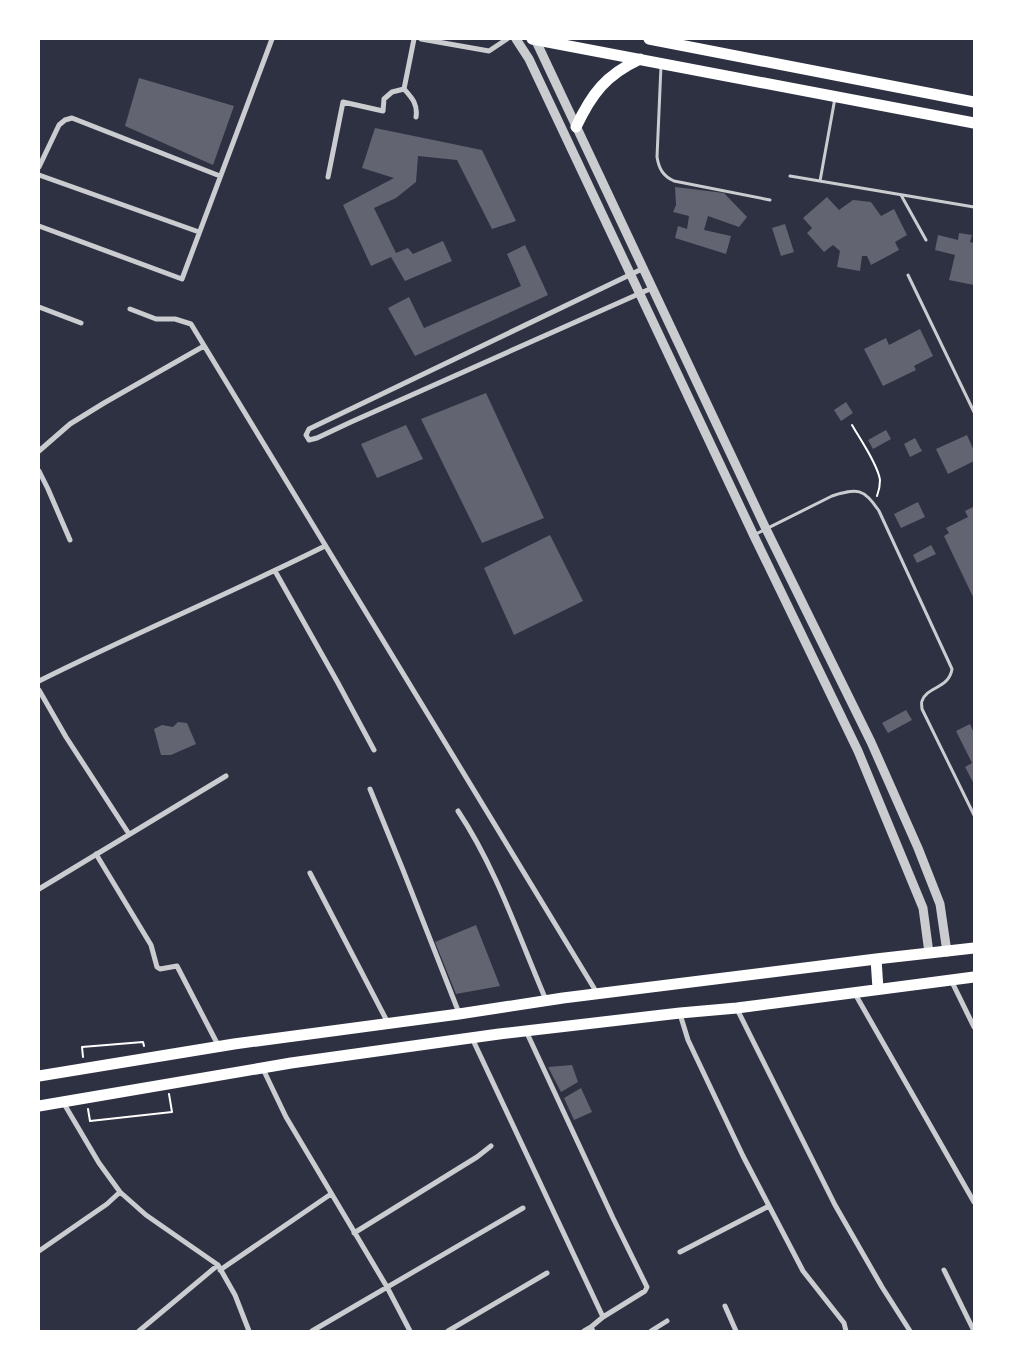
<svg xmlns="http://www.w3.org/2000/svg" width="1013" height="1370" font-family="'Fira Sans',sans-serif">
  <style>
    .building { fill: #626471 }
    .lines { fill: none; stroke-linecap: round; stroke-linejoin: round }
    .path { stroke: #fff; stroke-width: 2 }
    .service { stroke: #caccd0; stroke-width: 3 }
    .minor { stroke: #caccd0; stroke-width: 5 }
    .tertiary { stroke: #caccd0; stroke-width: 9 }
    .primary { stroke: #fff; stroke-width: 11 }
    .trunk { stroke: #fff; stroke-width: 11 }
  </style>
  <rect width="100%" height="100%" fill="#2d3142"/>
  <!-- building -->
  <path class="building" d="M139,78l95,28 -21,59 -88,-39z
    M375,128l107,22 34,71 -24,8 -35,-69 -39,-4 -2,26 -20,16 -22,10 22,45 12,-5 5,6 30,-13 9,20 -47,20 -14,-24 -20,9 -28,-61 51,-27 -32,-10z
    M675,187l49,6 23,24 -8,10 -31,-11 -4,14 27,6 -5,18 -51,-16 3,-12 9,3 2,-13 -16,-4 3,-7z
    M827,197l12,13 14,-10 18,2 10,14 13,-7 13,26 -12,7 4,8 -28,15 -4,-9h-5l-2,15 -23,-4 3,-16 -7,-6 -9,7 -17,-19 5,-5 -9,-10z
    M785,224l9,28 -13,4 -9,-28z
    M959,233l13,2 -2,7 4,1v42l-25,-5 6,-25 -20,-5 3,-15 20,5z
    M525,245l23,50 -133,61 -27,-48 21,-11 15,31 97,-42 -14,-32z
    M920,329l13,27 -19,10 2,4 -33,16 -19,-37 22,-11 3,7z
    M486,393l58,125 -62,25 -61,-124z
    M846,402l7,11 -12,8 -7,-11z
    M406,425l17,34 -46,19 -16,-34z
    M886,430l5,9 -18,10 -5,-9z
    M967,435l7,16v10l-26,13 -12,-25z
    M915,438l7,13 -12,6 -6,-13z
    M918,502l7,15 -24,11 -7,-14z
    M973,507l1,3v89l-30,-63 5,-3 -3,-5 22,-11 -3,-6z
    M550,535l33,66 -69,34 -30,-67z
    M931,545l5,9 -19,9 -4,-8z
    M906,710l6,10 -24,13 -6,-10z
    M178,722l9,1 9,21 -25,11h-10l-7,-26 8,-4 11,2z
    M970,724l4,9v51l-9,-17 7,-4 -16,-32z
    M476,925l24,61 -44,8 -21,-52z
    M572,1065l6,17 -17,10 -13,-25z
    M581,1088l11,24 -18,8 -10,-22z"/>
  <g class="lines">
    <!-- path -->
    <path class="path" d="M852,425c8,14 26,40 28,55 0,5 -1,11 -3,16
      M83,1057l-1,-10 61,-5 1,4
      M88,1109l2,12 82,-9 -3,-18"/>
    <!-- service -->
    <path class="service" d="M661,66l-4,91c2,12 6,19 17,24l96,19
      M790,176l184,31
      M820,181l15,-83
      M901,195l25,45
      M908,275l66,137
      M754,535l78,-39c25,-8 32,-8 47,15l73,158c-3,20 -25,17 -30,32 -1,1 0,6 0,8l52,106"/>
    <!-- minor -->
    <path class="minor" d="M421,39l68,12 18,-12
      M404,89c8,9 14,15 12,28
      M39,167l20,-42 6,-5 7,-2 148,58
      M39,175l160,57
      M328,177l15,-75 40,9 1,-12 8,-7 12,-3 10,-50
      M39,226l143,53 90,-240
      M642,269l-333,160 -3,6 3,5 8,-2 34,-16 301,-134
      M39,307l42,16
      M130,309l26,10h19l16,5 406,669
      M39,451l31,-27 34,-21 100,-57
      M39,471l9,18 22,51
      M275,571l63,112 36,67
      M39,681c94,-47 192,-88 286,-135
      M39,690l27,47 63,97
      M370,789l33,81 56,143
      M458,811c38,57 61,126 88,189
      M96,854l55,91 6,22 3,2 17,-3 41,79
      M310,873l78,150
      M39,889l187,-113
      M951,980l23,47
      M854,992l120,210
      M737,1009l98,196 47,82 28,44
      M680,1014l8,26 55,116 60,115 41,52 2,8
      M526,1031l87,187 34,69 -2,4 -42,26 -12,10
      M472,1038l131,279
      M263,1069l23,48 101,170 23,44
      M63,1102l36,61 21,29 26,23 72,50 17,30 14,36
      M354,1233l123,-76 14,-11
      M39,1251l68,-47 13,-12
      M680,1252l89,-46
      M220,1270l111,-76
      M944,1270l30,61
      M725,1306l11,25
      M139,1331l79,-66
      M312,1331l211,-123
      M448,1331l99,-58
      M584,1331l7,-4 2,4
      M651,1331l16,-10"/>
    <!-- tertiary -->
    <path class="tertiary" d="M516,39l13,20 225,477 104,215 65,157 6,45
      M535,39l231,490 105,213 47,106 22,56 7,48"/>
    <!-- primary -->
    <path class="primary" d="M532,39l442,84
      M649,39l325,63
      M576,127c16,-34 30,-52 64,-68"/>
    <!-- trunk -->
    <path class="trunk" d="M876,959l2,30
      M39,1076l195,-32 225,-30 104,-16 313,-39 98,-11
      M39,1106l252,-43 208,-29 181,-21 57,-5 237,-31"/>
  </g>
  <!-- border -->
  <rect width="1013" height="1370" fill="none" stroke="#ffffff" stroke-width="80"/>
</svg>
